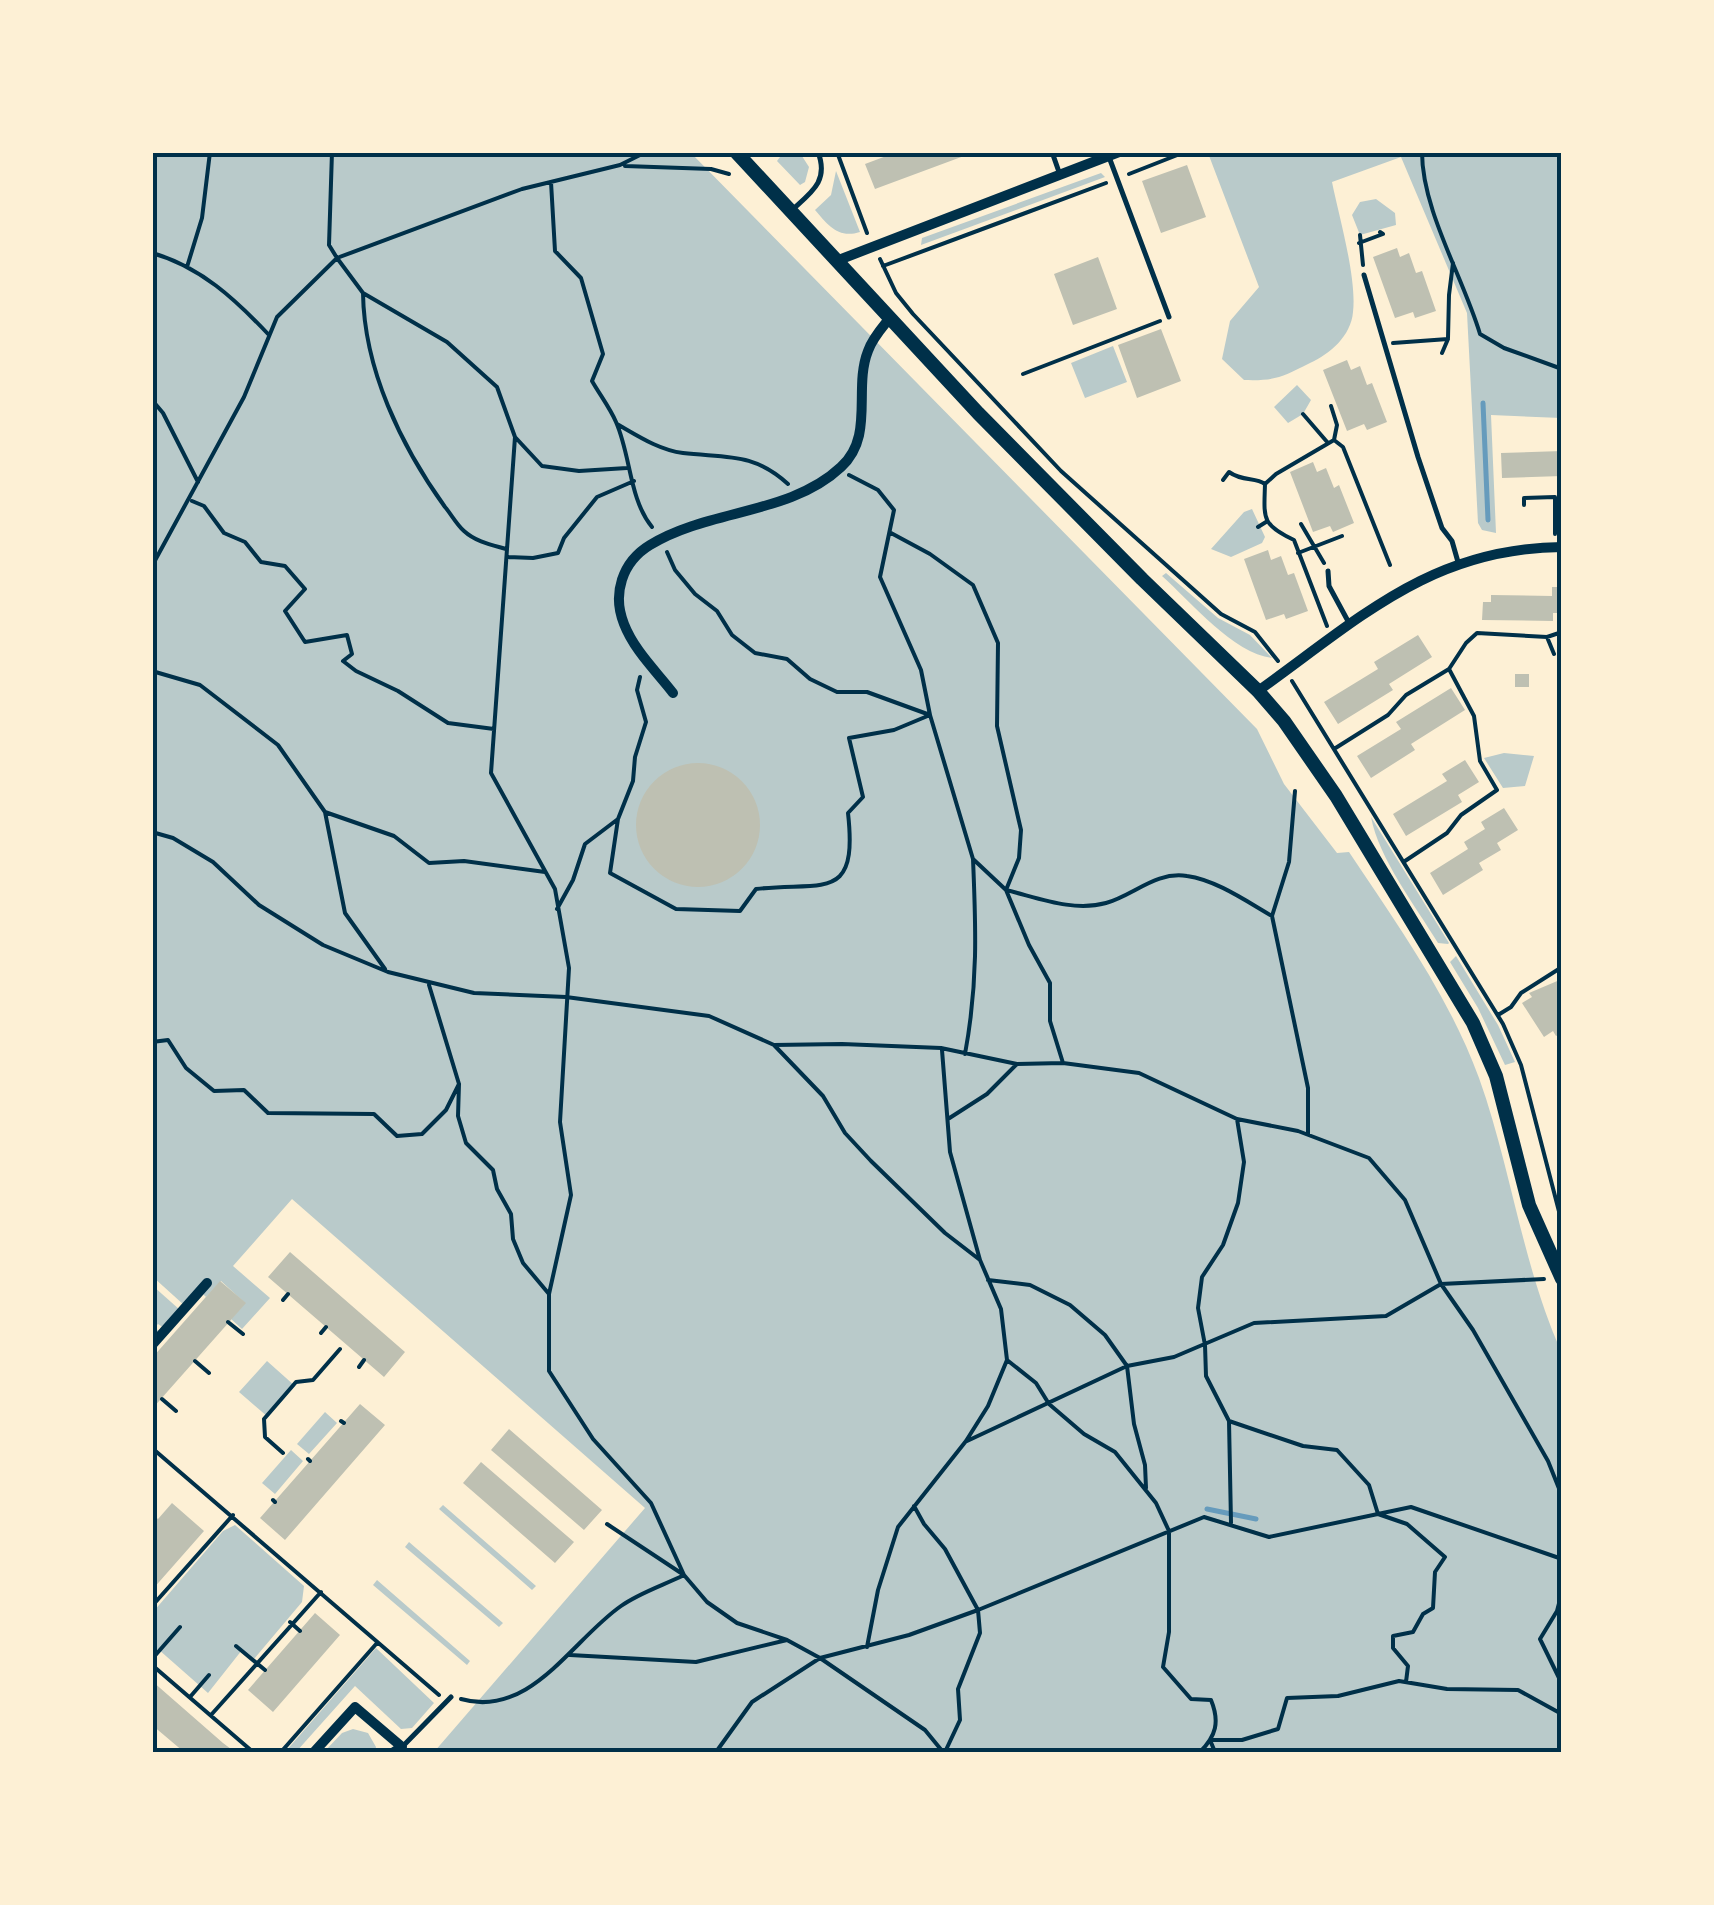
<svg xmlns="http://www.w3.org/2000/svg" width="1714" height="1905" font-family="'Sofia Sans Condensed',sans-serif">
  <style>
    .green { fill: #b9caca }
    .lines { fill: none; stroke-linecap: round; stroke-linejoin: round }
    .stream { stroke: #669bbc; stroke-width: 5 }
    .building { fill: #bec0b2 }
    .path { stroke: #003049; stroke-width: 4 }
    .service { stroke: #003049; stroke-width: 5 }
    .minor { stroke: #003049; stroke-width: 10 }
    .tertiary { stroke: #003049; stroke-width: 14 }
    .neatline { fill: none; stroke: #003049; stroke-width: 4 }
  </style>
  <rect width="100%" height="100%" fill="#fdf0d5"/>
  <!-- green -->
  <path class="green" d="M153,153h538l566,576 27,55 53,69 12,-1c48,72 100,144 130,226 32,89 43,186 82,273v401h-1127l211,-244 -353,-309 -59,67 37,32 -28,31 -11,-10 14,-16 -24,-22 -15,16 -4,-4 -18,12 -31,-28z
    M776,153h24l9,14 -4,15 -5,3 -23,-24 3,-4z
    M1208,153h353v265l-70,-3 5,118 -14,-3 -4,-7 -11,-210 -66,-156 -69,25c7,35 25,96 21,130 -2,24 -23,42 -43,51 -28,14 -34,18 -66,17l-22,-21 8,-38 29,-34z
    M836,171l24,61c-22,7 -32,-7 -45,-22l16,-15z
    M1101,173l4,4 -184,68 1,-7z
    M1376,199l19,14 1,12 -36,10 -8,-20 8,-13z
    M1113,346l14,36 -42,16 -14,-35z
    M1297,385l14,15 -8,14 -15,9 -14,-16z
    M1252,509l13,28 -3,6 -31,14 -20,-8 33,-37z
    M1166,573l52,45 32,17 22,23c-39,-5 -80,-55 -110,-82z
    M1504,753l30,3 -9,30 -22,2 -19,-30z
    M1371,817l78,126 -1,1 -10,-1c-23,-38 -59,-84 -67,-126z
    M1456,956l42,69 17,37 -10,3 -27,-57 -28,-46z
    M153,1286l27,24 -16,18 -6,-4 -3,3 5,6 -7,9z
    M267,1361l28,25 -27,31 -29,-25z
    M325,1412l12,11 -28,31 -12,-10z
    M291,1450l12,11 -28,33 -13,-11z
    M443,1505l93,81 -4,4 -93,-81z
    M235,1525l69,61 -2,16 -48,57 -12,-9 -34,43 -50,-44 -5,6v-43l70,-81z
    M409,1542l94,81 -4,4 -94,-80z
    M377,1580l93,81 -3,4 -94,-80z
    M376,1648l58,55 -22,25 -11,1 -46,-43 -59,66h-11z
    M353,1729l15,4 8,14 -1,5h-51l18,-19z"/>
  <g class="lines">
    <!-- stream -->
    <path class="stream" d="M1483,403l5,117
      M1207,1509l49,10"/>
  </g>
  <!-- building -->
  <path class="building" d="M897,152h75v1l-97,36 -10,-25z
    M1187,165l19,52 -45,16 -19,-52z
    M1397,248l3,9 9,-4 7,20 6,-2 14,40 -21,7 -2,-6 -18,6 -22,-61z
    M1098,257l19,52 -44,16 -19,-51z
    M1161,329l20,52 -44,17 -19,-53z
    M1347,360l4,10 9,-4 7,19 5,-2 15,39 -20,8 -3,-6 -17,7 -24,-61z
    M1562,451v25l-60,2 -1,-25z
    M1313,462l4,10 9,-4 8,20 5,-3 15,38 -21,9 -3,-6 -17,6 -23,-60z
    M1268,550l3,10 10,-4 7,19 6,-2 14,38 -22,8 -2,-5 -18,6 -22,-61z
    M1552,587h10v26h-9v8l-71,-1 1,-18h8v-7l61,1z
    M1418,635l14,22 -43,27 4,6 -55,34 -14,-22 54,-33 -4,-7z
    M1515,674h14v13h-14z
    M1451,688l14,22 -54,34 4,6 -44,28 -14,-22 44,-27 -5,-7z
    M1465,760l14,22 -21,13 4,7 -56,34 -13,-22 54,-33 -5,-7z
    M636 825a62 62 0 1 1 124 0a62 62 0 1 1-124 0Z
    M1504,808l14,22 -21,13 4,7 -22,13 4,7 -40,25 -13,-22 38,-24 -4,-7 21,-13 -4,-7z
    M1562,979v54l-6,3 -3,-5 -9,6 -22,-34 10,-6 -3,-4z
    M290,1252l115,100 -21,25 -116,-100z
    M220,1281l26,22 -94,106v-51z
    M360,1404l25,21 -100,115 -25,-22z
    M509,1429l93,81 -18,20 -93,-80z
    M481,1462l93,80 -19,21 -92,-80z
    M172,1503l32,28 -52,59v-76l6,5z
    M315,1613l25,22 -67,77 -25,-22z
    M152,1681l71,62 12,9h-51l-32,-27z"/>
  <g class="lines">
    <!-- path -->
    <path class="path" d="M332,152l-3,93 8,13 26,35 84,49 50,45 18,50 -24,336 64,116 14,79 -9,154 11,73 -22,99v77l44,68 58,64 33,72c-20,10 -45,18 -63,31 -49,34 -91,113 -160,93
      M837,152l30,81
      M1422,152c0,58 41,125 58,182l24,14 58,21
      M625,166l86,3 18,5
      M1129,174l56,-22
      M551,182l4,69 26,27 22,76 -11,27c8,14 18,27 24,41 15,34 13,77 36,105
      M1360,235l3,30
      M1359,243l24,-9 -3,-2
      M152,253c48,13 84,47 117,82
      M880,259l16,34 17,21 148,157 160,143 34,18 23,29
      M883,266l223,-83
      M187,267l15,-49 8,-66
      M363,293c1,76 38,153 82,214 6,7 12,18 19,24 12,11 28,14 42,18
      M1448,338l1,-43 4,-32
      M1393,343l55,-4 -6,14
      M1023,374l137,-53
      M152,400l11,13 35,69
      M1331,406l6,19 -3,15 9,7 47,118
      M1303,414l25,29
      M617,424c21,12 42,26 66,29 43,5 70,-1 105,31
      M515,437l27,29 37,5 48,-3
      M849,475l29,15 16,20 -14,67 41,93 9,45 43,144 33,31 23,55 21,38v38l13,42
      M1223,480l6,-8c14,10 26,5 36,12
      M192,501l12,5 20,27 21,9 16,20 24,4 20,23 -20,22 20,31 42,-7 5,19 -9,7 13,10 42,20 50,32 46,6
      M1524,505v-7l31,-1v37
      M1301,524l23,39
      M1258,527l8,-5
      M891,533l39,21 43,31 25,58 -1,83 24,104 -2,28 -13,32
      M667,552l8,18 20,24 22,17 15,24 23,18 32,6 23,20 27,13h30l63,23
      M1298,553l44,-17
      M507,557l26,1 25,-5 6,-15 33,-41 37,-16
      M152,566l92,-169 33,-80 60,-59 185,-69 98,-24 26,-13
      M1327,626l-33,-86c-33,-15 -30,-22 -29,-56l11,-10 58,-34
      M1547,637l7,17
      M152,671l48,14 78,60 47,67 20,101 40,56
      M1292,681l211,343 18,41 41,158
      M1334,749l54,-34 18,-20 43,-26 17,-26 11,-10 70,4 15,-5
      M1295,791l-6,71 -17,54 36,172v46
      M325,812l69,24 35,27 35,-2 81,11
      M618,819l-8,54 66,36 64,2 16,-22c68,-8 102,14 92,-76l15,-16 -14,-59 45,-8 36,-15
      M152,832l21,6 40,24 46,43 64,40 65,27 86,21 92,4 143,19 65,29 49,51 22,37 26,28 74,72 35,27
      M1405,861l42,-28 14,-18 36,-25 -17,-29 -6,-45 -25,-47
      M1006,890c33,8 67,22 100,13 28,-8 50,-32 81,-27 29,4 59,25 85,40
      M557,909l16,-29 12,-36 33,-25 15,-38 2,-24 11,-35 -9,-32 3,-13
      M429,985l30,99 -1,32 8,27 27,27 4,19 14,25 2,25 10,24 26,31
      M1498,1015l13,-8 10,-14 41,-26
      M152,1042l16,-2 18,28 28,23 30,-1 24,23 106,1 23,22 25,-2 24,-24 13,-26
      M774,1045l68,-1 99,4 76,16 46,-1 76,10 98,46 61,12 71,27 36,42 36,84 32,46 75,131 14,35
      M965,1054c13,-70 11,-125 8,-195
      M948,1119l39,-25 30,-30
      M988,1280l42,5 40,20 35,30 22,31 7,58 11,41 1,23
      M283,1300l5,-6
      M228,1322l15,12
      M321,1333l5,-6
      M1007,1360l29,23 13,21 35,30 31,18 41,51 13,28v101l-6,35 28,32 20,1c9,22 5,36 -11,52
      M195,1361l14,12
      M359,1367l5,-7
      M162,1399l14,12
      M341,1421l3,2
      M1229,1421l74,25 34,4 32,35 9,29 29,10 38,33 -10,15 -2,36 -10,6 -10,18 -20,4v12l15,18 -2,16
      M967,1441l160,-75 47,-9 80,-34 132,-7 55,-32 103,-5
      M152,1448l287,247
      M283,1453l-18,-16 -1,-18 32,-37 17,-2 27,-31
      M308,1459l2,2
      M273,1500l2,2
      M914,1506l10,18 21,25 33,61 2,23 -22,56 2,31 -15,32
      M1231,1523l-2,-102 -23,-45 -1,-31 -7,-37 4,-31 21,-32 15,-42 6,-41 -7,-43
      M607,1524l77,51 23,27 30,21 50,17 33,18 89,-23 69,-25 226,-93 65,20 142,-30 151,52
      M1562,1592l-5,19 -17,28 22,45
      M152,1606l81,-91
      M290,1622l10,9
      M236,1646l29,24
      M867,1647l11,-57 20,-63 68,-86 22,-35 19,-46 -6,-51 -21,-49 -30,-108 -8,-102
      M570,1655l126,7 91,-22
      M152,1659l28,-32
      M152,1665l101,87
      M190,1697l19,-22
      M211,1715l110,-123
      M281,1752l96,-109
      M716,1752l36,-50 68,-44 105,72 18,22
      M1215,1752l-5,-12h32l36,-11 9,-31 51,-2 61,-15 48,8 71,1 40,22 4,-2"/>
    <!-- service -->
    <path class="service" d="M1052,152l7,20
      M1109,157l60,160
      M792,210c20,-18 37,-29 26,-58
      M1364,275l54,182 24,71 10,13 6,21
      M1328,571l1,15 20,37
      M404,1745l47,-48"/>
    <!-- minor -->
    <path class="minor" d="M836,261l283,-109
      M1258,691c101,-72 173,-143 304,-144
      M673,693c-17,-22 -39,-43 -49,-69 -12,-30 -2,-62 26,-79 58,-36 140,-30 191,-78 34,-31 12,-78 27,-116 4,-12 13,-22 21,-32
      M152,1345l55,-62
      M314,1752l41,-45 47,40 -8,5"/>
    <!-- tertiary -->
    <path class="tertiary" d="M736,152l242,261 164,166 116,112 26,30 52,75 137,227 23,53 33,129 33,74"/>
  </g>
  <!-- border -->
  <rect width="1714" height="1905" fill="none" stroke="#fdf0d5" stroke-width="310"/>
  <rect x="155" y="155" width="1404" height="1595" class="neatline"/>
</svg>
